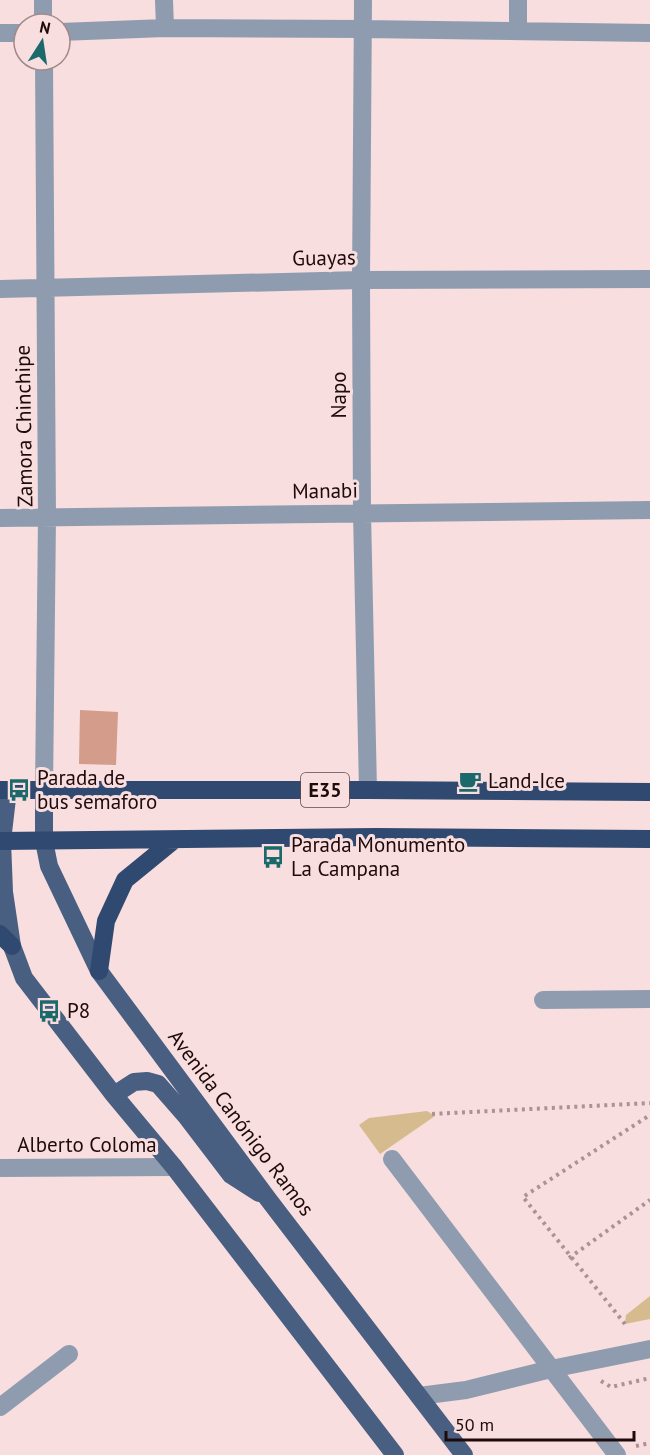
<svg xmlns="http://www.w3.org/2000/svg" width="650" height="1455" font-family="'PT Sans',sans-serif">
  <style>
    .green { fill: #d6bb8f }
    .building { fill: #d49c8a }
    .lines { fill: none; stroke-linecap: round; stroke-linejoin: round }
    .path { stroke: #ab9393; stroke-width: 4; stroke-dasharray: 3 4.5; stroke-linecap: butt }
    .minor { stroke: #8f9cb0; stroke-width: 18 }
    .major { stroke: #495f81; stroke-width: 18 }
    .highway { stroke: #304970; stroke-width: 18 }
    .labels { text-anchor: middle; stroke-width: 6; stroke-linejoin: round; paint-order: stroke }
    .shield { fill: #f8dede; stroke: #604a4a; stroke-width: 1.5 }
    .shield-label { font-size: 20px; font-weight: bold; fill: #1f0a0b }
    .street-label { font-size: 21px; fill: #1f0a0b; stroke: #f8dede }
    .poi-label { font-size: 21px; fill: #1f0a0b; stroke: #f8dede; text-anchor: start }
  </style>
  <rect width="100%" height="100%" fill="#f8dede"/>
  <!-- green -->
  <path class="green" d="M427,1111l8,5 -55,38 -21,-29 10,-7z
    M650,1296v23l-25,5 1,-9z"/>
  <!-- building -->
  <path class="building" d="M80,710l38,2 -2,53 -37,-1z"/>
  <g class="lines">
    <!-- path -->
    <path class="path" d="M432,1114l218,-11
      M569,1258l81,-58
      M625,1324l-102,-127 127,-82
      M601,1381l10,6 39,-9
      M636,1446l14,-3"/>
    <!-- minor -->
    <path class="minor" d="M43,0v24
      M164,0l1,28
      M363,0l-2,280 1,233 6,277
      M518,31v-31
      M60,32l105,-4 198,1 287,4
      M0,33h24
      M44,60l3,457 -3,274
      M0,289l361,-9 289,-1
      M0,518l650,-8
      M543,1000l107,-1
      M392,1159l225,296
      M0,1168l174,-1
      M419,1396l47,-6 85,-21 99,-20
      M0,1407l69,-53"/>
    <!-- major -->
    <path class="major" d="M8,790l-6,51 2,51 8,54 12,32 90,117 60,72 221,288
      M44,791v50l5,25 50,105 169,228 196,256
      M114,1095l20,-13 13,-1 11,3 28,32 45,59 28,18"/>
    <!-- highway -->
    <path class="highway" d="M0,790h368l282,2
      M0,841l376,-4 274,2
      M0,934l12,12
      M99,971l7,-50 19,-41 49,-40"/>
  </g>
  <!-- icons -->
  <defs>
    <g id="cafe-bare" transform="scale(1.8)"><path d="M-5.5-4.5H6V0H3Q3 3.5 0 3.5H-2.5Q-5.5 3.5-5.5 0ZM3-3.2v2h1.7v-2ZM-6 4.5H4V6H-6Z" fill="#1c696c" stroke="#f8dede" stroke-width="2.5" paint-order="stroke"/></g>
    <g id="bus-bare" transform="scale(1.8)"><path d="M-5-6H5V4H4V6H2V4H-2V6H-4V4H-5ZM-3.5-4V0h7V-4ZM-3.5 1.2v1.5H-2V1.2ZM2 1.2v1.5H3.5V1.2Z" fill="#1c696c" stroke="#f8dede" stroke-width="2.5" paint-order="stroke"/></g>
  </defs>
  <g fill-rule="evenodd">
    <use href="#cafe-bare" x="470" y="781"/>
    <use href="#bus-bare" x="19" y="790"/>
    <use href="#bus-bare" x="273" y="857"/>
    <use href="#bus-bare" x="49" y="1011"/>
  </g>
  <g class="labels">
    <!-- shield labels -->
    <rect class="shield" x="301" y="773" width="48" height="34" rx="4.5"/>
    <g class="shield-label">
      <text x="325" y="797">E35</text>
    </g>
    <!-- street labels -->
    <g class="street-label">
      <text transform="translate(324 258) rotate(-1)" y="7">Guayas</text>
      <text transform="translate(339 395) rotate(-90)" y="7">Napo</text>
      <text transform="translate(24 426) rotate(-91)" y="7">Zamora Chinchipe</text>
      <text transform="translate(325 491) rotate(-1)" y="7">Manabi</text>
      <text transform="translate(241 1123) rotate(53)" y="7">Avenida Canónigo Ramos</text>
      <text x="87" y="1152">Alberto Coloma</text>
    </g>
    <!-- poi labels -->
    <g class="poi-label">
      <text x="37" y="785">Parada de<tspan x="37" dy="24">bus semaforo</tspan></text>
      <text x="488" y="788">Land-Ice</text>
      <text x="291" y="852">Parada Monumento<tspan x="291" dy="24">La Campana</tspan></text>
      <text x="67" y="1018">P8</text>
    </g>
  </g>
  <!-- north arrow -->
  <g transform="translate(42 42) rotate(12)"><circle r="28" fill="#f8dede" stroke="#a1898a" stroke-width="1.5"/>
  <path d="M0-4.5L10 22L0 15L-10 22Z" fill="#1c696c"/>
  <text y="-9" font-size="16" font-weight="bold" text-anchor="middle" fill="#1f0a0b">N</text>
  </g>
  <!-- scale -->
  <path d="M446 1431v9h188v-9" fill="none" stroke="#1f0a0b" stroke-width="3"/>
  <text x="455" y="1431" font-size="18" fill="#1f0a0b" stroke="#f8dede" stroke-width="4.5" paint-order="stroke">50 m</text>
</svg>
